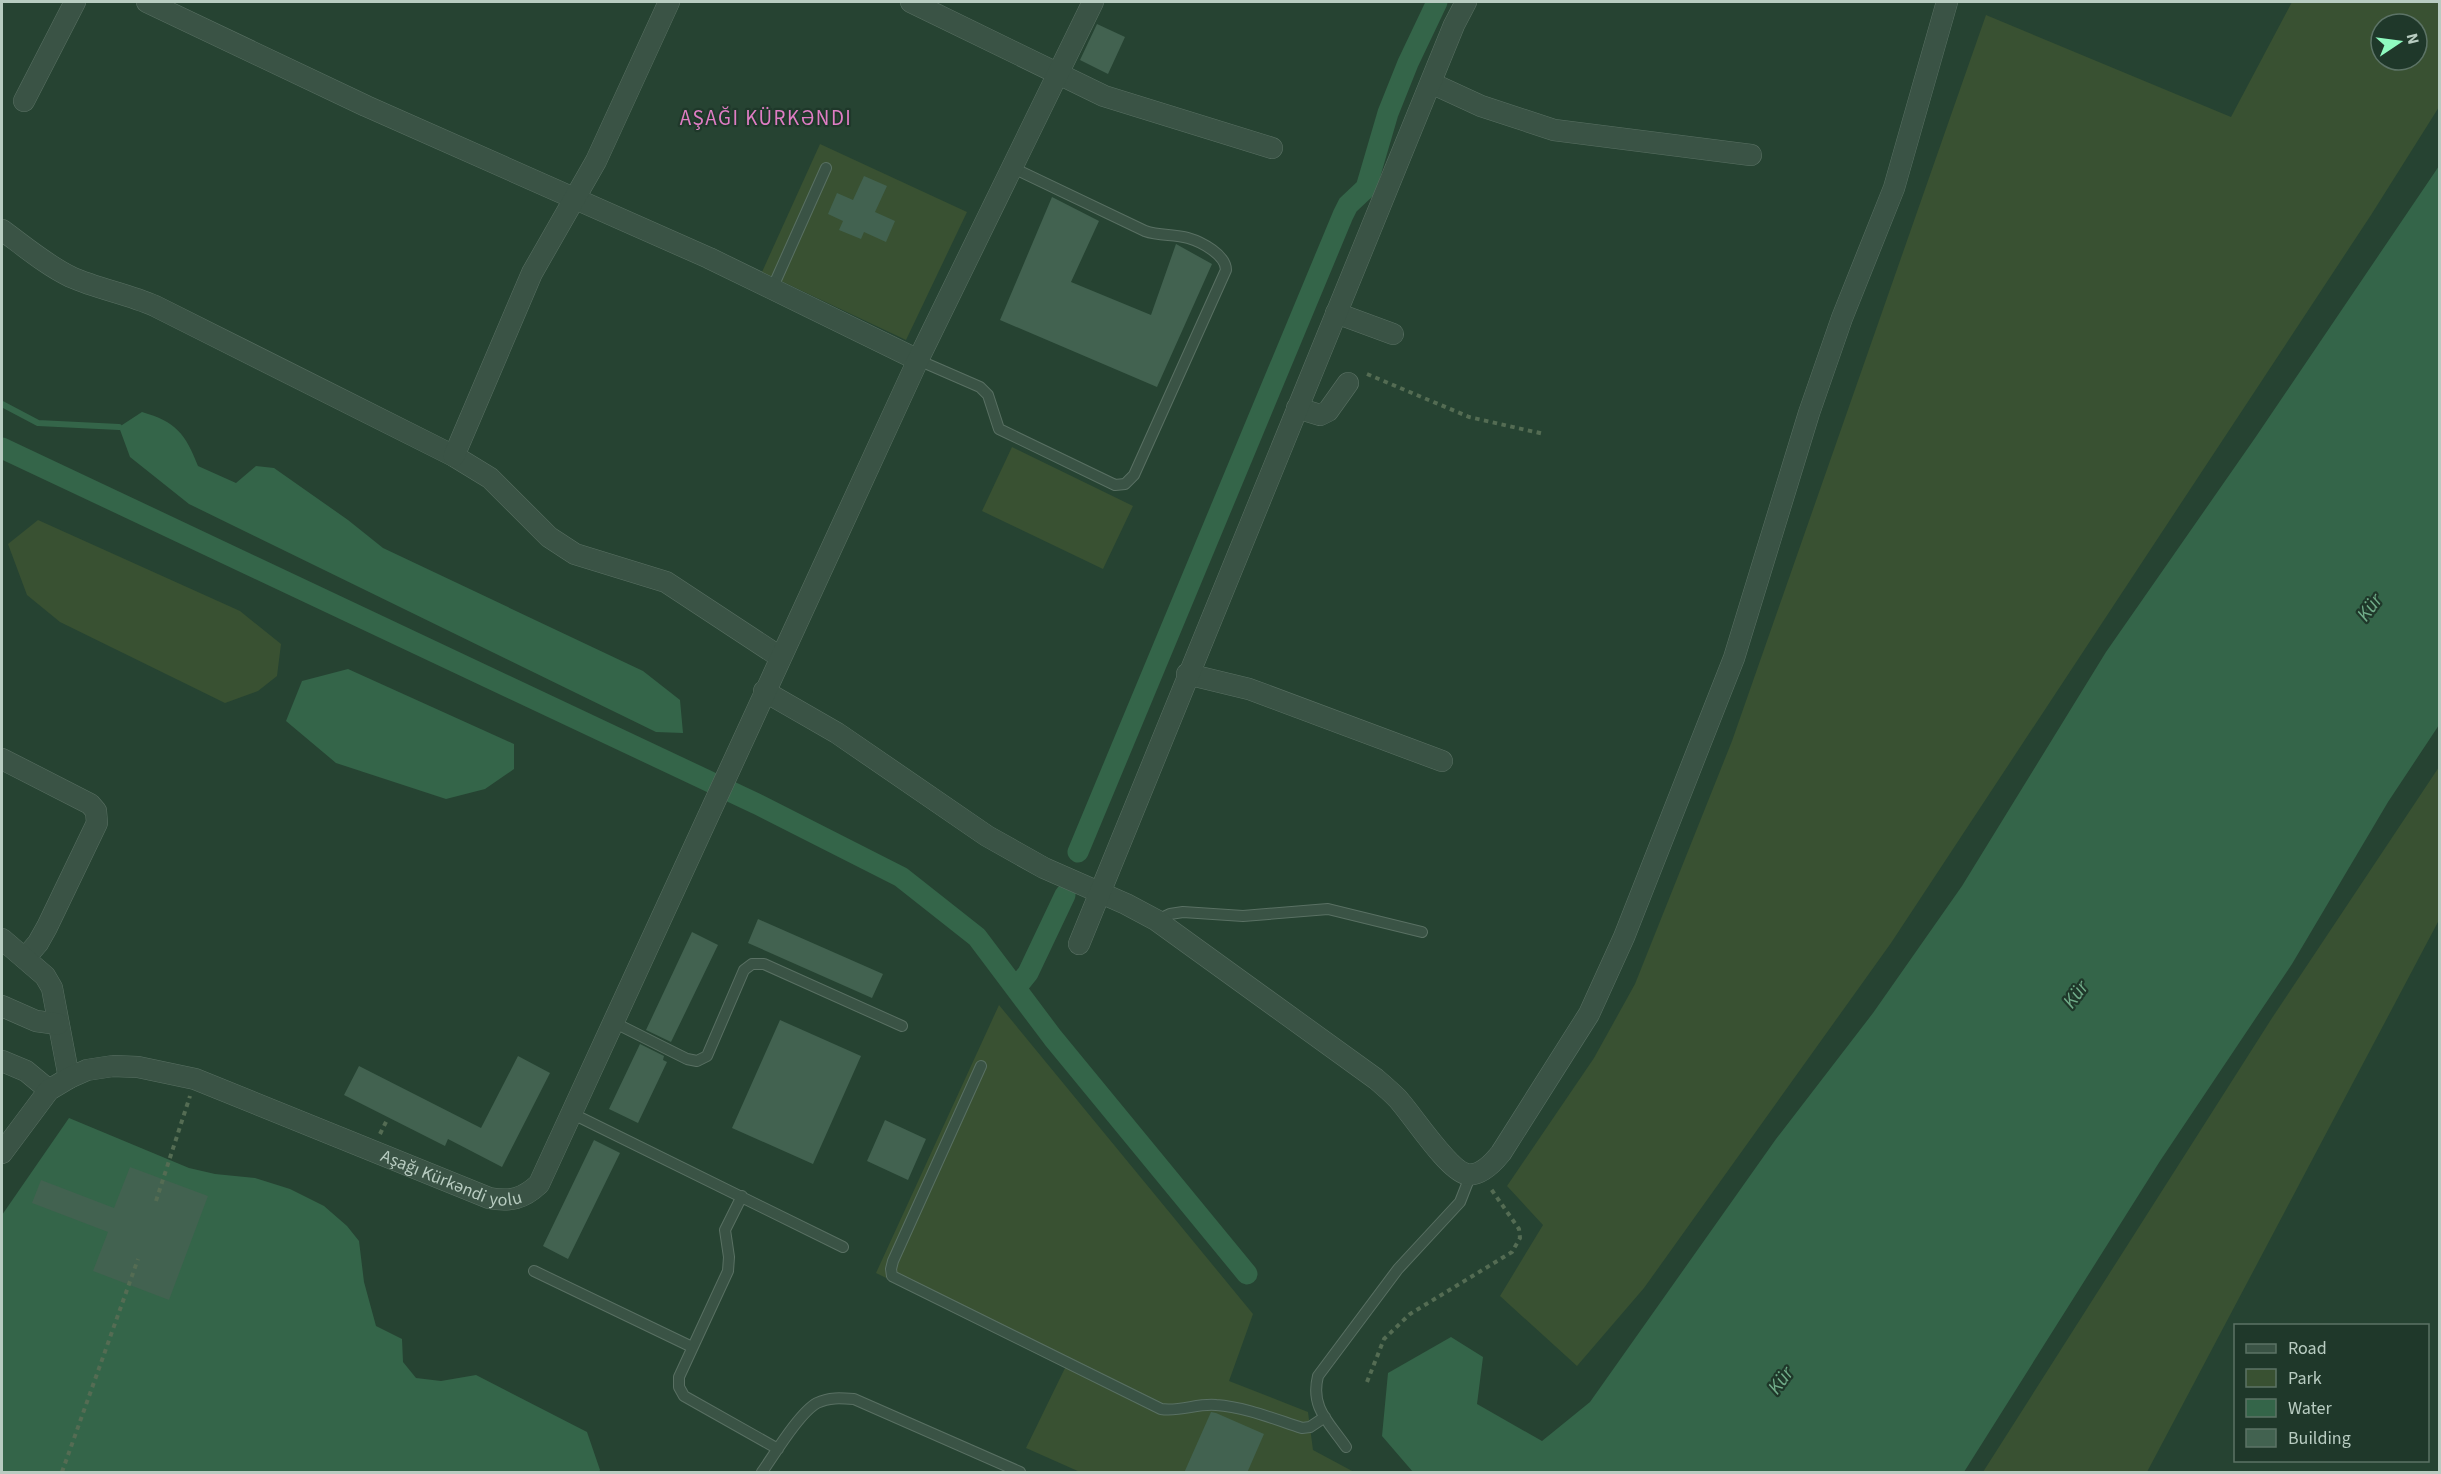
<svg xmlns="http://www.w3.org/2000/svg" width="2441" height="1474" font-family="'Source Sans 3',sans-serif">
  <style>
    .green { fill: #395132; fill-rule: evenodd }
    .water { fill: #346549 }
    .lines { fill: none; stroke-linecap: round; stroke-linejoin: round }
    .stream { stroke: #346549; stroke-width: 6 }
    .canal { stroke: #346549; stroke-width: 21 }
    .building { fill: #426250 }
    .service-casing { stroke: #597063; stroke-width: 12 }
    .minor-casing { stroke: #597063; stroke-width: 22 }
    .path { stroke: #546c53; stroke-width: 4; stroke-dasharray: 4.5 4.5; stroke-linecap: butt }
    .service { stroke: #3a5345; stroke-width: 10 }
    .minor { stroke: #3a5345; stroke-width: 21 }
    .labels { text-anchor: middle; stroke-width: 4.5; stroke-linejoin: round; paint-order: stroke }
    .street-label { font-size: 18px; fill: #b8ccc1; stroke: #1f382a }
    .water-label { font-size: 20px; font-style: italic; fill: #70ac89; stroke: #1f382a }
    .quarter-label { font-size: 21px; letter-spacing: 1.5px; fill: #df7dc4; stroke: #1f382a }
  </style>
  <rect width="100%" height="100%" fill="#264332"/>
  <!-- green -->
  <path class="green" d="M2292,2h147v105l-68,108 -480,728 -247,345 -67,78 -77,-70 43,-71 -36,-39 87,-128 41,-74 97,-243 254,-726 245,102zM2381,24h36v36h-36z
    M820,144l147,68 -61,128 -144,-68z
    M1012,447l121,59 -30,63 -121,-58z
    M38,520l202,91 41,33 -4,32 -19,15 -33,12 -165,-81 -33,-27 -19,-51z
    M2439,767v153l-292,552h-164l289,-454z
    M999,1005l254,309 -24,67 79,31 5,38 41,22h-274l-54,-24 40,-82 -190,-93z"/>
  <!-- water -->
  <path class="water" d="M2439,166v559l-51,77 -96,162 -132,197 -196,311h-551l-31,-36 6,-63 63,-36 32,20 -6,47 65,37 48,-39 186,-263 97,-126 89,-127 144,-234 149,-214z
    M142,412c34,10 43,21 56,54l38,17 20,-17 18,2 74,52 35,28 260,123 37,29 3,33 -27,-1 -467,-228 -59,-47 -11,-30z
    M348,669l166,75v25l-29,20 -39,10 -110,-36 -50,-42 16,-40z
    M69,1118l120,50 26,6 40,4 35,11 34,17 23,20 12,15 5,41 12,44 26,13 1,23 13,16 25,3 35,-6 111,57 13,38 -1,2h-597v-257z"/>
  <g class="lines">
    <!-- stream -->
    <path class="stream" d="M2,404l36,19 81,4"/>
    <!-- canal -->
    <path class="canal" d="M2,448l755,356 144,73 76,60 76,101 194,236
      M1078,852l265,-637 5,-10 18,-17 22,-75 20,-50 29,-61
      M1016,988l12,-15 37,-78"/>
  </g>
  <!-- building -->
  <path class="building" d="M1097,24l28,13 -17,37 -28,-14z
    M864,176l23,10 -12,26 20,9 -9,21 -22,-10 -3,7 -22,-9 4,-9 -15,-7 9,-21 16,7z
    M1052,197l47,24 -28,61 80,33 25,-71 36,20 -55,123 -157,-67z
    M758,919l125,55 -11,24 -124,-55z
    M692,932l26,13 -47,97 -25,-12z
    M780,1020l81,36 -48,108 -81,-36z
    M640,1044l24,12 -1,4 4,2 -29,61 -29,-14z
    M518,1056l32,17 -48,94 -54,-28 -3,7 -101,-51 15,-29 122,62z
    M885,1120l41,19 -18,41 -41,-19z
    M594,1140l26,13 -52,106 -25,-13z
    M130,1167l78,29 -39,104 -76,-29 15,-39 -76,-29 9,-23 73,28z
    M1211,1412l5,1 48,21 -17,39h-63z"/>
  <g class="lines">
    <!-- service casing -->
    <g class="service-casing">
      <path id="service" d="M772,289l54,-121
        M918,360l62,27 8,8 11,34 116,56 10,-1 9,-9 92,-205c0,-15 -24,-28 -38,-32 -14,-4 -29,-2 -43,-7l-134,-64
        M1157,920l13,-6 13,-2 60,4 85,-7 94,23
        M613,1022l74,37 10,2 10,-5 37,-86 8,-6h12l138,62
        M981,1066l-88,195 -2,8 1,7 269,133c19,3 37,-6 55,-4 29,2 58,14 86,23l8,-1 15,-10
        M571,1113l272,134
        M742,1196l-17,34 4,27 -1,14 -49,106v10l5,9 94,53
        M534,1271l158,76
        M1346,1447c-17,-25 -36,-39 -28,-71l80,-107 62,-67 11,-28
        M762,1472c12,-17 38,-60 55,-69 12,-6 24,-5 37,-4l166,73"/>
    </g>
    <!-- minor casing -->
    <g class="minor-casing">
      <g id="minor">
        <path d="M147,2l219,104 343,152 209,102"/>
        <path d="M911,2l193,94 168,52"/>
        <path d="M1431,83l50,23 73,24 197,25"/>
        <path d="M24,101l51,-99"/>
        <path d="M2,230c22,16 44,35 69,47 27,12 57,17 84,29l299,150 36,22 59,59 26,17 91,28 114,75"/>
        <path d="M1336,313l57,21"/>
        <path d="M1297,408l23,7 8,-4 20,-28"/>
        <path d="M454,456l78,-183 64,-112 73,-159"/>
        <path d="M1187,674l62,15 193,72"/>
        <path d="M764,691l73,42 150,103 57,32 82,36 30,16 220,159c7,6 14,12 21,19 15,16 50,71 69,76 14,3 27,-11 35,-21l88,-139 35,-77 110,-279 75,-245 33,-95 52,-130 53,-186"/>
        <path d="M2,759l88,45 6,7 1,12 -50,104 -9,16 -13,15"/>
        <path d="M2,939l43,37 7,12 17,90"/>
        <path d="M1079,944l375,-919 12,-23"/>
        <path d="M2,1006l34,15 22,3"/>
        <path d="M2,1061l24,10 23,19"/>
        <path id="s1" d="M2,1153l47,-63 20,-12 18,-8 26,-4 25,1 57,12 294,119c21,4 34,1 50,-14l379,-824 175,-358"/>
      </g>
    </g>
    <!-- path -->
    <path class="path" d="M1367,374l102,43 75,17
      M380,1134l8,-16
      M156,1201l34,-105
      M1367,1382l17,-43 26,-25 102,-62 8,-14 -1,-9 -28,-40
      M62,1472l76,-213"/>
    <!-- service -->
    <use href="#service" class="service"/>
    <!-- minor -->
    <use href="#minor" class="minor"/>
  </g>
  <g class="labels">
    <!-- street labels -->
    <g class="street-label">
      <text dy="6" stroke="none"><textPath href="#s1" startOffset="507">Aşağı Kürkəndi yolu</textPath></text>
    </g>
    <!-- water labels -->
    <g class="water-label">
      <text transform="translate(2369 607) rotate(-53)" y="7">Kür</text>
      <text transform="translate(2075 994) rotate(-53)" y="7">Kür</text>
      <text transform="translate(1780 1380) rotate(-53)" y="7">Kür</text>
    </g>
    <!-- quarter labels -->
    <g class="quarter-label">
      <text x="766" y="125">AŞAĞI KÜRKƏNDI</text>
    </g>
  </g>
  <!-- border -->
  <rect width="2441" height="1474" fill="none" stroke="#b8ccc1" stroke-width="6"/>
  <!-- legend -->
  <rect x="2234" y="1324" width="195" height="138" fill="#1f382a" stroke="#5c7366" stroke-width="1.5"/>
  <rect x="2246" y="1344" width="30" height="9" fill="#3a5345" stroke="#5c7366" stroke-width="1.5"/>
  <text x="2288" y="1354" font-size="18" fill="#b8ccc1">Road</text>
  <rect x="2246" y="1369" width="30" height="18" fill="#395132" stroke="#5c7366" stroke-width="1.5"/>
  <text x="2288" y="1384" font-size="18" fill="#b8ccc1">Park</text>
  <rect x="2246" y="1399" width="30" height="18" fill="#346549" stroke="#5c7366" stroke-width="1.5"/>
  <text x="2288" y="1414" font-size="18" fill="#b8ccc1">Water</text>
  <rect x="2246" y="1429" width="30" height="18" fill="#426250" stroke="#5c7366" stroke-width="1.5"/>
  <text x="2288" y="1444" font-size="18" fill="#b8ccc1">Building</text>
  <!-- north arrow -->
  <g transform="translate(2399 42) rotate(77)"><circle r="28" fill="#1f382a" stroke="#5c7366" stroke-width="1.5"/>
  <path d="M0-4.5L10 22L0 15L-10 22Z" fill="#8ffbc0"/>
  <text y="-9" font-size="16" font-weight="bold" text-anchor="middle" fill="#b8ccc1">N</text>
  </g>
</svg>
